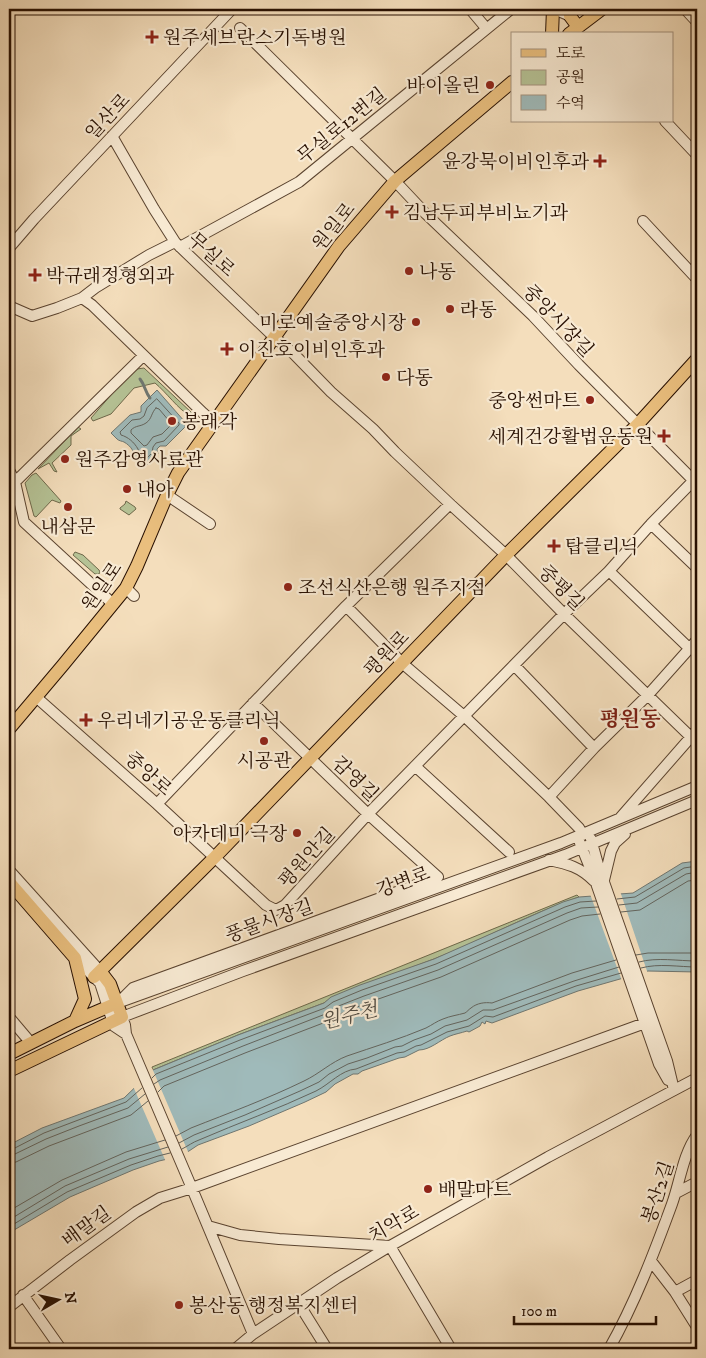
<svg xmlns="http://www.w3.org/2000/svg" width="706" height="1358" font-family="'IM FELL DW Pica','Noto Serif KR',serif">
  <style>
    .green { fill: #b5c295; stroke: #6e684a }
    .water { fill: #9fbaba; stroke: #6f7670 }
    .pier { fill: #f4debc }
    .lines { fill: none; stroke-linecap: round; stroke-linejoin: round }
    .shore { stroke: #63645d; stroke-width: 1 }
    .stream { stroke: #6f7670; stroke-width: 3 }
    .minor-casing { stroke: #5a432f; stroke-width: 12 }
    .major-casing { stroke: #270f00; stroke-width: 14 }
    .minor { stroke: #f8ead3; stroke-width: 10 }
    .major { stroke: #eabf7e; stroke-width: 12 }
    .poi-dot { fill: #8f2418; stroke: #f8ead3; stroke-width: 2 }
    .labels { text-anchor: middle; stroke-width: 4.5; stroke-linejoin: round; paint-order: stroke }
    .poi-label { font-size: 19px; fill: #270f00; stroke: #f8ead3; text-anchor: start }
    .street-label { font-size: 19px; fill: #270f00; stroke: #f8ead3 }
    .water-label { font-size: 20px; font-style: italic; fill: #514b41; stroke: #f8ead3 }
    .quarter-label { font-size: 21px; font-weight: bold; fill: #7a1f14; stroke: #f8ead3 }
  </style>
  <rect width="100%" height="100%" fill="#f4debc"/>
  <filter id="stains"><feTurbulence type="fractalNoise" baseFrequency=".004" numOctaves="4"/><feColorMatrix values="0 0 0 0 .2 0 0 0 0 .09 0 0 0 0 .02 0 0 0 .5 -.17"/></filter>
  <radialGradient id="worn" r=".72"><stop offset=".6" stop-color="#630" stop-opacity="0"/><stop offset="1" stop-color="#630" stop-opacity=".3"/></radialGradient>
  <!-- green -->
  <path class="green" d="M144,368l48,45 -3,2c-10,-5 -23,-23 -34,-32l-21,5 -23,26 -18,7 -2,-3 20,-23 26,-26z
    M78,427l3,2 -10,7v9l-19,18 5,9 -3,-1 -5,-8 -11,6z
    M36,473l25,28 -1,2 -8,-3 -16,17 -2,-1 -9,-33 7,-8z
    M126,501l9,6 1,2 -7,6 -9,-6v-1l5,-4z
    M75,552l8,3 16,15 1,2 -1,2h-4l-22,-19z
    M577,895l2,2c-50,17 -96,43 -145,62 -30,12 -61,21 -90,34 -7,3 -14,5 -20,10l-86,32 -85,35 -1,-3z"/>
  <!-- water -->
  <path class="water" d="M157,390l28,32v5l-19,19h-6l-3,3 1,5 -15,15 -9,-10c1,-7 -3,-13 -10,-17 -2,-1 -5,-1 -7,-3 -2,-2 -4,-4 -6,-6l19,-18 11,-3v-6z
    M697,861v111l-49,-1 -70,20 -86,32 -6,-2 -1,3 -3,-2 -2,4 -11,6 -2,-1c-6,2 -12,3 -17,5 -10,4 -20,14 -31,14l-14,7 -6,1 -37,13 -4,3h-5l-18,10 -9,8 -21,10 -56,24 -51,19 -9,6 -17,7 -13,3 -26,9 -63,27 -61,36v-88l33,-17 82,-30 29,-28 85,-35 86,-32 7,-6 29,-12 74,-26 129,-57 16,-5 54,-4 49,-30z"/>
  <!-- pier -->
  <path class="pier" d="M620,891l28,83 -26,7 -32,-87z
    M152,1068l37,86 -23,8 -33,-76z"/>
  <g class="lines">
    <!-- shore -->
    <path class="shore" d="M157,399l22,24v2l-15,16 -8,2 -3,4 -1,6 -7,7 -3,1c-3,-4 -2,-7 -4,-12 -4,-7 -10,-12 -17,-14l-1,-3 12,-12 8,-1 4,-3 3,-8z
      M156,408l3,1 11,13 1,3 -9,9 -9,3 -6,8 -3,1 -13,-13v-3c5,-5 9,-3 15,-7 6,-4 5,-10 10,-15z
      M617,899l18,-2 49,-29 13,-2
      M619,905l18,-2 49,-29 11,-2
      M621,912l19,-2 48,-29 9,-1
      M636,955l12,-2h49
      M639,962c18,-5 39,-1 58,-1
      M641,968c18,-5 38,-1 56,-1
      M152,1078l4,-4 84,-34 85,-32 8,-6 29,-12 74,-26 129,-57 15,-5 16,-1
      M154,1084l6,-4 83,-34 85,-33 8,-6 28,-11 74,-26 129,-57 14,-5 17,-1
      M158,1092l6,-6 81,-33 86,-33 9,-6 27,-11 74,-26 129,-57 12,-4 18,-2
      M176,1136l15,-8c38,-15 76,-29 113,-47 15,-7 27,-19 43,-25 26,-9 53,-17 79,-28 6,-3 11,-7 17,-9 7,-3 15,-4 22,-6 3,-2 3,-3 6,-5 6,-5 14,-6 21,-5l80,-30 44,-13
      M179,1143l15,-8 51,-20 55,-24 19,-9 10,-8 19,-10 19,-6 28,-11 7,-1 12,-6 17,-6 14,-8 22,-6 16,-10h10l81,-29 45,-14
      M9,1149h4l31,-16 82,-31 16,-14
      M182,1149c6,-3 11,-7 17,-9 39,-17 79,-31 117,-49 14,-7 25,-21 40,-22l41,-16 7,-1 12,-6 5,-1 26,-13 22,-6 16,-10 8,1 83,-31 45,-13
      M9,1155l6,-1 31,-15 33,-13 49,-18 17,-14
      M9,1163l7,-1 33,-16 82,-31 17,-14
      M9,1211l53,-31 64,-28 39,-12
      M9,1220l56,-34 64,-27 39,-12
      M9,1227l58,-35 64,-27 27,-9 12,-3"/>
    <!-- stream -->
    <path class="stream" d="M140,379c5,6 5,13 10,19"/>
    <!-- minor casing -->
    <g class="minor-casing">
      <path id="minor" d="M470,9l16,19
        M559,9l2,3 9,4
        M685,9l12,13
        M240,28l155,153 31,33 107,102 46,49 118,119
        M665,121l32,34
        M112,136l42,73 21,33 99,95 18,15 39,40 42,37 22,23 55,52 56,51 58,59 133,129
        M643,221l54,58
        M180,247l119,-65 212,-173
        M9,248l25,-29 198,-210
        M82,298l10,7 111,108 11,10
        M9,306l23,10 25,-8 25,-10 13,-10 54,-33 26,-13
        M9,470l6,12 9,40 89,82
        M15,482l128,-126
        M167,495l43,29
        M651,524l46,44
        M609,571l80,77
        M126,588l8,8
        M346,606l56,57 62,53 85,81 30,31 4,7
        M514,665l80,83
        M36,697l121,107 109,101 10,5 9,-5 83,-91 196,-200 45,-43 42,-47 46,-47
        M415,766l94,86
        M549,797l45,-49 54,-53 49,-55
        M157,804l189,-198 104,-102
        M620,818l77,-88
        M591,839l8,29 68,193 7,29
        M580,843l16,40 63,181 9,16
        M549,860c19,4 31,7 45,21
        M9,870l91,101
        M604,880l7,-29 4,-8 10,-9
        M75,958l25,25 14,43 12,8
        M122,999l11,-11 305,-111 -70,-63 -115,-111
        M117,1003l444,-160 136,-57
        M9,1017l22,26
        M676,1193l21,-11
        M208,1226l32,9 39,4 111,7 61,103
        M651,1261l24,31 22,35
        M675,1292l22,-12
        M23,1295l38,54
        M299,1304l28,45
        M9,1307l61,-47 66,-48 24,-14 32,-10 453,-165
        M253,1334l-65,-155 -62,-145 -1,-9 -3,-8 121,-46 322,-116 132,-55
        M235,1349l18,-15 84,-56 53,-32 158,-89 149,-79
        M609,1349c26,-46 45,-96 63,-145 8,-22 11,-50 25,-69"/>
    </g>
    <!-- major casing -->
    <g class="major-casing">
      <path id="major" d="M570,16l8,11
        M552,34l1,-25
        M569,34l33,-25
        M9,729l54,-64 63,-77 11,-22 30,-71 11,-22 161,-227 56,-65 117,-99
        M9,882l66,76 10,41 -10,22
        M94,977l121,-120 291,-302 132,-131 59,-65
        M9,1054l66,-33 42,-18
        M9,1071l113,-54 -12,-33 -10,-13"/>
    </g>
    <!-- minor -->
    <use href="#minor" class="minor"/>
    <!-- major -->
    <use href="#major" class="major"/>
  </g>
  <!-- markers -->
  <g class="poi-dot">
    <path d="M149.5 29.5h5v5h5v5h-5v5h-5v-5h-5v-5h5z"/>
    <circle cx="490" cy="85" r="5"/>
    <path d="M597.5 153.5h5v5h5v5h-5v5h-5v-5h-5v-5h5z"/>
    <path d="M389.5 204.5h5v5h5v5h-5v5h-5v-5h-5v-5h5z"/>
    <circle cx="409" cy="271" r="5"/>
    <path d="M32.5 267.5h5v5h5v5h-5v5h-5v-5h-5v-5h5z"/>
    <circle cx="450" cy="309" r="5"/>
    <circle cx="416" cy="322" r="5"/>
    <path d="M224.5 341.5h5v5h5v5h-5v5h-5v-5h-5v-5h5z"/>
    <circle cx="386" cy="377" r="5"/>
    <circle cx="590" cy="400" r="5"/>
    <circle cx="172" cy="421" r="5"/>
    <path d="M661.5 428.5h5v5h5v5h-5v5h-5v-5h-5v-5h5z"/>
    <circle cx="65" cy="459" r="5"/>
    <circle cx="127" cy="489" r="5"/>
    <circle cx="68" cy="507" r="5"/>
    <path d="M551.5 538.5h5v5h5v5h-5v5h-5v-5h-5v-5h5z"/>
    <circle cx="288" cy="587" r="5"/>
    <path d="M83.5 712.5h5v5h5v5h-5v5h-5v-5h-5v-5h5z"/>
    <circle cx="264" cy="741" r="5"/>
    <circle cx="297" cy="833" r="5"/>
    <circle cx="428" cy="1189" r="5"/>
    <circle cx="179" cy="1305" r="5"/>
  </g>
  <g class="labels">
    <!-- poi labels -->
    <g class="poi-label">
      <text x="163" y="44">원주세브란스기독병원</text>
      <text x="480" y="92" text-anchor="end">바이올린</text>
      <text x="589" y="168" text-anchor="end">윤강묵이비인후과</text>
      <text x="403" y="219">김남두피부비뇨기과</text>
      <text x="419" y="278">나동</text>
      <text x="46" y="282">박규래정형외과</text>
      <text x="460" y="316">라동</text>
      <text x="406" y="329" text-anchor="end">미로예술중앙시장</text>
      <text x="238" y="356">이진호이비인후과</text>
      <text x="396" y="384">다동</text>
      <text x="580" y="407" text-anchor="end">중앙썬마트</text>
      <text x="182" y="428">봉래각</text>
      <text x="653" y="443" text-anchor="end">세계건강활법운동원</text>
      <text x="75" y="466">원주감영사료관</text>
      <text x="137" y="496">내아</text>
      <text x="68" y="533" text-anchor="middle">내삼문</text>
      <text x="565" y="553">탑클리닉</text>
      <text x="298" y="594">조선식산은행 원주지점</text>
      <text x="97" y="727">우리네기공운동클리닉</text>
      <text x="264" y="767" text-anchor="middle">시공관</text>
      <text x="287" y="840" text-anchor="end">아카데미 극장</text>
      <text x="438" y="1196">배말마트</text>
      <text x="189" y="1312">봉산동 행정복지센터</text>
    </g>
    <!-- street labels -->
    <g class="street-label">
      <text transform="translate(107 116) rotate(-47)" y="7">일산로</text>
      <text transform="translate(341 125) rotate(-39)" y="7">무실로12번길</text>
      <text transform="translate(333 226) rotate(-51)" y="7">원일로</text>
      <text transform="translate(212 254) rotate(42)" y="7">무실로</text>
      <text transform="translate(559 320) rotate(46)" y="7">중앙시장길</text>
      <text transform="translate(101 586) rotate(-55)" y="7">원일로</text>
      <text transform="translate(562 587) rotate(45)" y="7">중평길</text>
      <text transform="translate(386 653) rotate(-46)" y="7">평원로</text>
      <text transform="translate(149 773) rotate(42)" y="7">중앙로</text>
      <text transform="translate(356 778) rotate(44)" y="7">감영길</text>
      <text transform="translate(306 857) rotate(-48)" y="7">평원안길</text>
      <text transform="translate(403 881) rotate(-20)" y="7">강변로</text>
      <text transform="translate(269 920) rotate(-20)" y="7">풍물시장길</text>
      <text transform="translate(657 1192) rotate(-72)" y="7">봉산2길</text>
      <text transform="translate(393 1223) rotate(-30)" y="7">치악로</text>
      <text transform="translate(86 1226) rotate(-36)" y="7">배말길</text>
    </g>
    <!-- water labels -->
    <g class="water-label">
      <text transform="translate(349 1015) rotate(-14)" y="7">원주천</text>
    </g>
    <!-- quarter labels -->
    <g class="quarter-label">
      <text x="630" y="726">평원동</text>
    </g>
  </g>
  <!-- margin -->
  <rect width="706" height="1358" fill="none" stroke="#f4debc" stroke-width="30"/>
  <rect x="10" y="10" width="686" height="1338" fill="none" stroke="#270f00" stroke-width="2.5"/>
  <rect x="15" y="15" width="676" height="1328" fill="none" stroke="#270f00"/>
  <!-- legend -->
  <rect x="511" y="32" width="162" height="90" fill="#f8ead3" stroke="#a4927f"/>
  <rect x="521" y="49" width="25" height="8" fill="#eabf7e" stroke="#a4927f"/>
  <text x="556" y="58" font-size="15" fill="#270f00">도로</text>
  <rect x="521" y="70" width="25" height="15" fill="#b5c295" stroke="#a4927f"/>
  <text x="556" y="82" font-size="15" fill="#270f00">공원</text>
  <rect x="521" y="95" width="25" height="15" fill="#9fbaba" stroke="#a4927f"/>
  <text x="556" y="108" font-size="15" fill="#270f00">수역</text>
  <!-- north arrow -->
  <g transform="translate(58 1300) rotate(81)" stroke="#f8ead3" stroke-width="4" paint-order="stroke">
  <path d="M0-4L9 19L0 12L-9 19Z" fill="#270f00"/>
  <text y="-8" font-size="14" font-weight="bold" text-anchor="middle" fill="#270f00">N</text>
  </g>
  <!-- scale -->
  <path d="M514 1316v8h142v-8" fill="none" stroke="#270f00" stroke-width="2.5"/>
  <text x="521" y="1316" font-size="15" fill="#270f00" stroke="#f8ead3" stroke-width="4" paint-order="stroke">100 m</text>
  <rect width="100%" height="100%" filter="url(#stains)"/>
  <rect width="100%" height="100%" fill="url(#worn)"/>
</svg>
